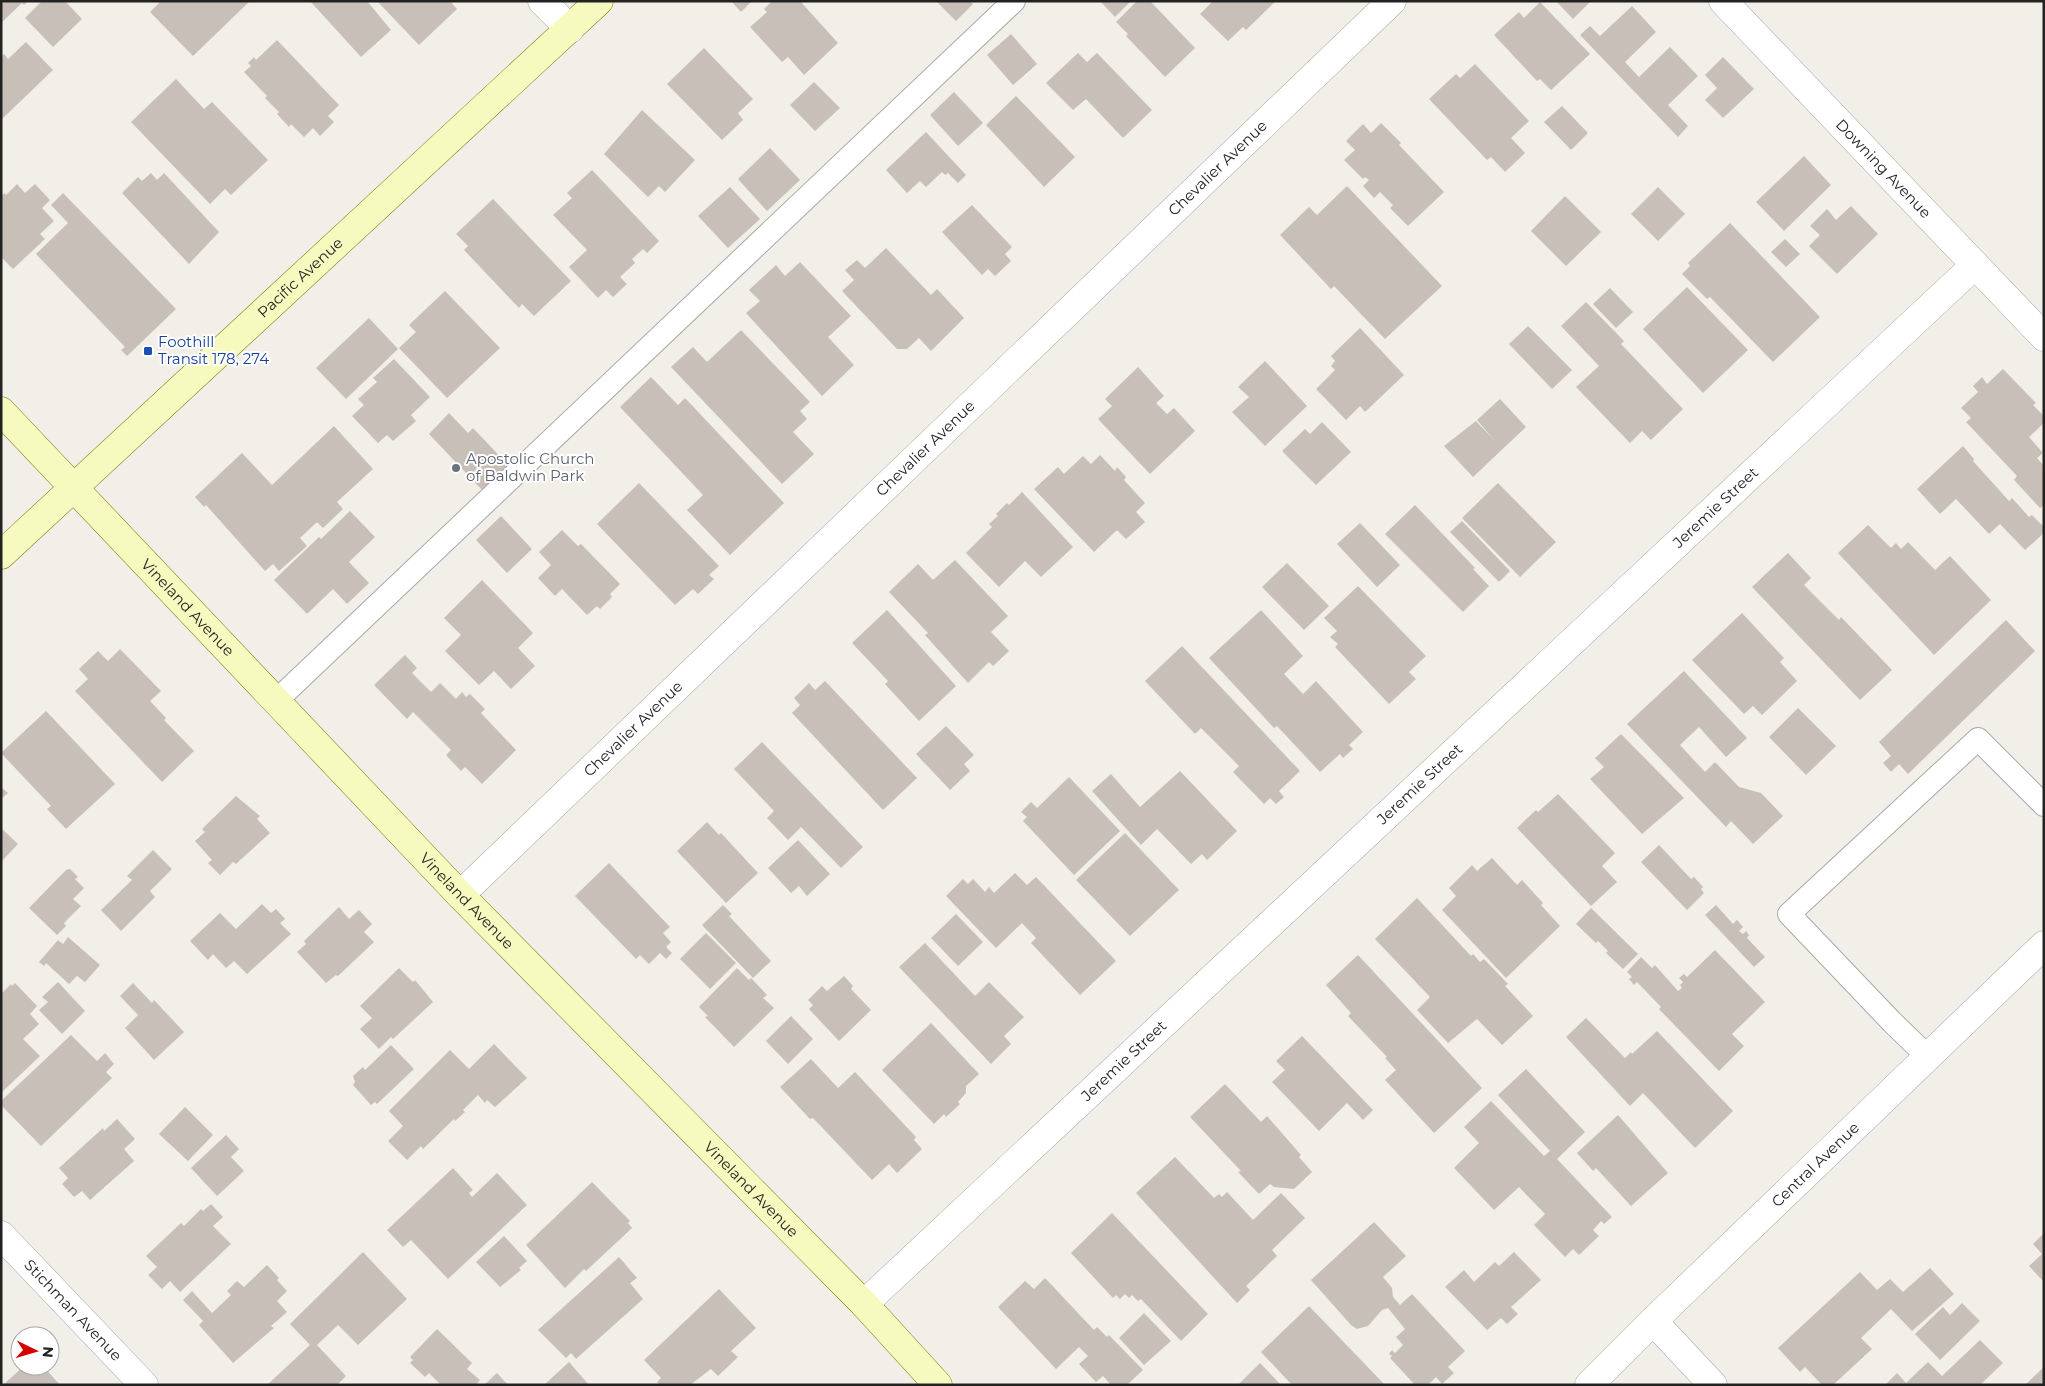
<svg xmlns="http://www.w3.org/2000/svg" width="2045" height="1386" font-family="Montserrat,sans-serif">
  <style>
    .building { fill: #c7bfb8 }
    .lines { fill: none; stroke-linecap: round; stroke-linejoin: round }
    .lane-casing { stroke: #a9a9a9; stroke-width: 24 }
    .street-casing { stroke: #a9a9a9; stroke-width: 29 }
    .secondary-casing { stroke: #707d05; stroke-width: 29 }
    .lane { stroke: #fff; stroke-width: 22 }
    .street { stroke: #fff; stroke-width: 28 }
    .secondary { stroke: #f7fabf; stroke-width: 28 }
    .transit-dot { fill: #1a4fb4; stroke: #fff; stroke-width: 2 }
    .worship-dot { fill: #6b7280; stroke: #fff; stroke-width: 2 }
    .labels { text-anchor: middle; stroke-width: 4; stroke-linejoin: round; paint-order: stroke }
    .street-label { font-size: 15px; fill: #222; stroke: #fff }
    .transit-label { font-size: 15px; fill: #164399; stroke: #fff; text-anchor: start }
    .worship-label { font-size: 15px; fill: #5b616d; stroke: #fff; text-anchor: start }
  </style>
  <rect width="100%" height="100%" fill="#f2efe9"/>
  <!-- building -->
  <path class="building" d="M1,1h27l-4,4 -2,-2 -21,20z
    M42,1h23l17,18 -29,28 -28,-29z
    M161,1h89l-57,55 -43,-44z
    M310,1h57l24,29 -30,27z
    M377,1h73l7,8 -38,36z
    M731,1h21l-11,11z
    M772,1h28l38,42 -34,32 -16,-18 -6,5 -32,-35 17,-15 -3,-3z
    M936,1h34l3,3 -17,17z
    M1100,1h31l-16,16z
    M1137,1h13l45,47 -30,29 -39,-41 2,-2 -12,-12z
    M1213,1h63l-30,29 -3,-3 -15,14 -28,-27z
    M1556,1h35l-18,18z
    M1540,2l50,52 -39,36 -11,-11 -3,2 -43,-46 25,-23 5,6z
    M1632,6l24,26 -31,30 14,15 31,-30 28,29 -30,29 20,21 -10,11 -98,-102 10,-9 10,10z
    M1011,34l26,30 -24,21 -26,-30z
    M277,40l62,65 -11,11 6,6 -14,14 -7,-8 -9,9 -13,-13 -2,3 -12,-13 2,-2 -14,-14 2,-2 -23,-24 7,-6 -3,-3 6,-6 2,3z
    M26,42l27,28 -52,50v-63l3,-3 4,5z
    M704,48l49,51 -15,14 5,7 -21,20 -55,-56z
    M1078,53l9,9 10,-9 55,57 -29,28 -37,-39 -13,11 -27,-27z
    M1723,57l31,32 -31,29 -18,-18 12,-12 -12,-13z
    M1475,64l54,57 -18,17 14,15 -20,19 -14,-15 -4,3 -58,-61 27,-25 4,4z
    M176,79l28,30 8,-7 56,58 -37,35 -6,-6 -15,15 -79,-82z
    M814,82l26,26 -25,23 -25,-26z
    M954,92l29,31 -25,23 -28,-31z
    M1016,96l59,61 -31,30 -58,-62z
    M1562,106l26,27 -17,17 -27,-28z
    M642,110l53,50 -30,32 -6,-6 -11,11 -44,-43z
    M1381,123l20,20 -2,2 45,47 -36,34 -18,-18 3,-3 -13,-13 -6,6 -11,-12 6,-6 -4,-3 -2,2 -19,-19 11,-10 -9,-9 17,-17 8,9z
    M926,132l40,43 -8,8 -10,-10 -3,2 -3,-3 -16,15 -6,-6 -13,12 -21,-23z
    M770,148l30,32 -33,31 -29,-32z
    M1804,156l27,29 -47,46 -28,-29z
    M592,170l67,71 -12,12 -4,-4 -11,10 3,4 -15,14 7,7 -14,13 -7,-7 -8,8 -29,-31 18,-17 -34,-35 19,-17 -5,-5z
    M151,173l6,7 7,-7 55,59 -30,32 -67,-71 16,-16 4,4z
    M17,184l8,9 10,-9 15,16 -8,8 12,13 -14,13 5,5 -32,30 -12,-12v-61l4,-3 1,2z
    M1347,186l95,100 -57,53 -51,-53 -3,3 -51,-54 29,-28 8,8z
    M730,187l30,32 -32,29 -30,-32z
    M1658,187l27,27 -27,27 -27,-27z
    M63,193l113,116 -49,47 -6,-6 4,-3 -89,-93 32,-31 -17,-18z
    M1565,196l36,36 -35,34 -35,-35z
    M493,199l78,82 -37,35 -12,-12 -3,4 -55,-58 4,-4 -12,-12z
    M972,205l40,42 -7,7 6,7 -16,15 -7,-7 -6,6 -40,-43z
    M1851,206l27,28 -41,40 -28,-28 11,-11 -10,-9 17,-17 9,11z
    M1730,223l90,94 -47,45 -63,-65 -3,2 -25,-25 8,-8 -2,-3z
    M1785,239l15,15 -14,13 -15,-15z
    M886,248l45,47 6,-6 27,29 -33,33 -12,-13 -12,11h-10l-55,-58 12,-11 -9,-10 12,-10 8,8z
    M800,262l51,54 -23,21 26,28 -32,31 -76,-83 14,-12 -11,-11 27,-25 9,11z
    M1687,287l61,63 -45,43 -60,-64z
    M1610,288l23,24 -17,16 -23,-24z
    M445,291l55,57 -53,50 -48,-50 17,-16 -7,-7z
    M1586,302l38,39 -3,3 62,65 -32,31 -9,-9 -12,12 -54,-56 23,-21 -38,-40z
    M369,318l29,31 -52,50 -30,-31z
    M1528,326l44,44 -20,19 -43,-45z
    M1360,328l44,47 -39,37 -5,-6 -14,14 -30,-31 19,-19 -4,-4 4,-5 -4,-5z
    M741,330l69,72 -10,9 7,8 -14,13 21,22 -32,30 -111,-117 22,-20 14,15z
    M394,359l36,38 -19,18 5,6 -23,20 -6,-6 -9,8 -26,-27 12,-11 -6,-6 19,-17 -4,-4z
    M1265,361l42,45 -42,40 -33,-34 17,-15 -11,-10z
    M1138,367l26,29 -8,7 11,11 7,-6 21,23 -45,43 -52,-55 14,-13 -7,-7z
    M2003,369l33,34 -3,2 11,11v7l-15,14 14,16 -6,5 7,8v39l-4,3 -26,-28 3,-4 -51,-54 5,-4 -10,-10 17,-16 -5,-6 9,-9 5,7z
    M651,377l27,28 7,-7 99,105 -54,52 -43,-45 16,-15 -83,-88z
    M1500,399l26,28 -53,50 -29,-31 32,-25 19,20 -18,-21z
    M449,413l19,20 5,-5 36,38 -26,25 -54,-57z
    M1322,422l29,30 -35,33 -34,-34 23,-22 5,5z
    M334,426l39,43 -36,33 6,7 -20,19 -6,-6 -17,16 7,8 -28,25 -6,-7 -8,7 -59,-66 -2,2 -9,-10 47,-44 30,32z
    M1963,446l11,13 -1,2 36,40 3,-3 17,19 3,-2 12,12v6l-19,17 -25,-26 -11,10 -33,-35 -16,15 -23,-25z
    M1100,455l15,16 2,-4 9,10 -2,3 21,23 -9,9 9,10 -19,17 -9,-9 -23,22 -60,-63 24,-22 6,7 19,-18 8,8z
    M639,483l80,83 -10,9 5,4 -16,15 -5,-5 -18,16 -78,-81z
    M1498,483l58,59 -36,35 -58,-59z
    M1022,492l51,55 -32,30 -16,-16 -26,26 -33,-34 26,-26 -3,-3 9,-8 -2,-2 11,-11 2,2z
    M1415,505l60,63 -2,1 16,17 -26,26 -78,-78z
    M350,511l25,26 -26,25 20,21 -22,21 -14,-15 -26,25 -33,-34 45,-43 2,2z
    M501,516l31,33 -25,24 -31,-33z
    M1462,521l48,50 -11,11 -49,-50z
    M1360,523l40,42 -23,22 -40,-43z
    M1868,525l23,23 5,-5 5,6 7,-7 27,28 15,-14 41,44 -57,55 -96,-102z
    M562,530l16,16 3,-2 39,40 -10,10 2,3 -12,12 -3,-3 -10,9 -25,-26 -7,7 -17,-18 13,-13 -12,-13z
    M1788,553l23,25 -7,7 35,35 2,-3 51,53 -32,30 -108,-113z
    M955,560l53,56 -17,16 18,19 -16,15 -4,-4 -21,21 -43,-48 3,-2 -39,-41 29,-28 15,16z
    M1287,563l42,43 -25,24 -42,-43z
    M482,580l51,53 -15,15 17,18 -24,23 -17,-18 -15,14 -34,-34 16,-16 -17,-17z
    M1358,586l68,70 -17,16 7,7 -27,25 -54,-57 3,-3 -8,-7 7,-6 -13,-13z
    M887,610l69,76 -37,35 -34,-37 3,-3 -36,-38z
    M1261,610l42,46 -19,18 19,20 13,-13 47,51 -14,13 4,4 -10,9 -3,-4 -20,18 -43,-46 -3,2 -65,-70z
    M1742,613l42,45 -4,4 17,19 -35,34 -9,-9 -9,8 -52,-54z
    M2006,620l29,31 -127,123 -9,-10 -8,8 -8,-9 8,-7 -12,-14z
    M1182,646l118,125 -21,20 5,6 -8,7 -6,-6 -6,6 -31,-32 6,-6 -38,-38 -6,6 -50,-53z
    M120,649l41,42 -11,10 16,17 -2,2 30,31 -32,31 -87,-91 13,-12 -9,-10 19,-18 10,10z
    M405,655l12,13 -5,5 19,19 9,-9 16,16 6,-7 4,5 4,-3 15,15 -4,4 35,37 -34,34 -17,-17 -4,4 -15,-16 5,-5 -38,-38 -6,7 -33,-34z
    M1684,671l63,67 -21,19 -27,-30 -19,18 25,27 10,-10 24,25 22,6 22,23 -30,28 -22,-23 -5,6 -99,-103z
    M825,681l92,97 -34,32 -91,-97 8,-8 -6,-7 15,-15 6,7z
    M1798,708l38,38 -30,29 -37,-38z
    M46,711l69,73 -49,45 -19,-20 4,-3 -50,-53z
    M946,726l28,29 -10,9 6,7 -20,19 -34,-36z
    M1621,734l63,64 -42,36 -52,-55 14,-12 -9,-9z
    M762,742l101,105 -22,21 -40,-41 -13,13 -21,-22 7,-7 -40,-42z
    M1180,771l57,60 -30,29 -5,-6 -11,10 -34,-35 -16,16 -49,-54 19,-17 29,33z
    M1069,777l51,54 -46,44 -51,-54 4,-4 -6,-5 10,-10 6,6z
    M1,787l7,6 -7,6z
    M1558,794l57,59 -13,13 15,16 -26,24 -74,-78 19,-18 2,2z
    M236,796l24,20 -3,3 13,14 -34,31 -3,-2 -13,13 -12,-12 4,-3 -17,-19 10,-9 -3,-3z
    M707,822l12,13 2,-2 37,40 -32,30 -49,-52z
    M1,828l17,16 -17,18z
    M1125,833l54,57 -49,46 -54,-56z
    M798,840l32,34 -23,22 -8,-10 -8,7 -23,-25z
    M1659,845l32,34 3,-2 9,10 -2,2 3,4 -17,17 -46,-48z
    M153,850l19,19 -22,22 5,6 -34,34 -20,-21 31,-30 -5,-4z
    M1492,858l25,27 5,-5 21,23 -2,2 19,21 -54,52 -64,-68 14,-14 -7,-8 23,-23 5,6z
    M609,863l61,64 -7,6 8,9 -5,5 6,6 -6,6 -6,-6 -11,11 -9,-9 -4,4 -61,-63z
    M70,869l8,8 -3,2 9,9 -11,11 8,7 -17,17 2,3 -9,9 -28,-27 37,-38z
    M1015,873l12,12 9,-8 80,84 -36,34 -49,-52 5,-5 -14,-15 -26,25 -50,-52 17,-17 5,5 5,-5 12,13 4,-5 5,6z
    M1417,898l54,58 2,-2 7,8 4,-3 24,25 -3,2 28,30 -31,29 -25,-26 -29,24 -31,-33 13,-13 -55,-58z
    M262,904l9,9 5,-4 9,10 -5,4 11,11 -44,40 -13,-13 -8,7 -13,-14 -5,6 -18,-19 30,-28 16,16z
    M723,905l9,9 -3,2 42,45 -18,17 -51,-53z
    M1716,905l17,19 4,-4 6,7 -4,4 4,3 3,-3 3,4 -2,3 18,19 -11,10 -49,-52z
    M339,907l10,12 10,-9 13,14 -8,8 10,10 -36,34 -2,-1 -10,8 -29,-31 9,-8 -2,-3z
    M1591,908l47,46 -15,15 -17,-16 2,-2 -10,-10 -2,2 -20,-19z
    M956,914l27,28 -25,24 -27,-28z
    M706,933l30,30 -26,26 -30,-30z
    M68,937l32,28 -15,17 -8,-6 -8,8 -23,-21 -2,3 -5,-4 19,-22 5,4z
    M925,943l50,53 14,-14 35,35 -20,19 7,8 -20,20 -92,-97z
    M1715,950l50,52 -33,32 12,12 -25,25 -60,-62 2,-2 -24,-25 -3,3 -5,-6 3,-2 -5,-5 14,-15 11,11 3,-3 23,26 4,-3 -2,-3 3,-3 -4,-4 5,-4 3,3z
    M1358,955l124,133 -48,45 -49,-53 11,-10 -11,-12 2,-1 -39,-41 3,-3 -25,-28z
    M399,968l14,14 2,-2 18,22 -40,37 -2,-2 -12,12 -19,-20 12,-11 -12,-12z
    M737,968l12,12 2,-2 16,17 -4,3 11,10 -40,39 -29,-30 3,-1 -9,-9z
    M844,976l9,10 -2,3 20,21 -32,31 -30,-32 4,-4 -5,-5 14,-14 5,5z
    M58,982l27,29 -23,23 -23,-24 9,-8 -6,-5z
    M15,983l22,23 -7,8 9,10 -16,15 17,17 -39,37v-99l10,-10 1,2z
    M133,983l19,20 2,-3 30,32 -30,28 -29,-32 13,-13 -18,-19z
    M791,1016l22,23 -25,25 -22,-23z
    M1586,1018l39,40 6,-6 1,2 25,-23 76,80 -38,37 -52,-55 -13,13 -64,-69z
    M931,1023l48,51 -13,12v7l-8,9 2,2 -14,13 -2,-3 -10,10 -52,-54z
    M71,1035l26,26 8,-8 9,11 -8,8 6,6 -71,68 -40,-41v-4z
    M1302,1036l71,74 -10,10 -16,-17 -28,28 -47,-49 13,-12 -9,-9z
    M494,1044l33,34 -32,29 -8,-7 -2,3 -7,-8 -15,15 2,2 -10,9 -1,-2 -31,30 -2,-3 -14,14 -19,-19 15,-15 -14,-15 61,-61 19,19z
    M391,1045l23,24 -37,35 -2,-2 -4,3 -18,-20 2,-3 -2,-6 10,-9 2,3z
    M811,1059l27,29 17,-16 61,65 -2,3 8,9 -25,24 -8,-9 -17,16 -59,-62 -3,1 -30,-32z
    M1526,1069l59,63 -28,27 55,58 -8,7 -3,-3 -8,9 6,6 -20,19 -6,-6 -8,8 -31,-32 11,-11 -26,-27 -25,23 -40,-42 25,-25 -15,-16 27,-26 53,55 6,-5 -52,-56z
    M1225,1084l36,38 6,-6 34,39 -2,2 13,15 -18,17 -20,-2 -4,-3 -11,10 -21,-22 3,-1 -51,-54z
    M185,1107l28,28 -25,26 -29,-27z
    M1618,1115l50,58 -37,33 -35,-38 -3,3 -16,-18z
    M117,1119l18,20 -11,10 10,12 -44,39 -8,-9 -8,6 -12,-13 6,-6 -9,-10 44,-40 1,3z
    M226,1135l13,14 -8,8 13,14 -27,25 -26,-28z
    M1175,1157l39,41 5,-4 3,3 5,-5 26,28 28,-27 24,25 -33,32 5,6 -31,30 4,4 -13,13 -101,-110z
    M453,1168l20,22 -4,3 3,4 25,-24 30,32 -79,74 -37,-39 -8,7 -16,-17z
    M592,1182l38,39 -2,2 4,5 -46,43 -2,-2 -19,19 -39,-43z
    M211,1204l12,13 -10,9 18,18 -51,48 -10,-11 -8,8 -14,-14 9,-8 -11,-11 35,-33 3,3 17,-17 2,2z
    M1112,1213l96,101 -27,27 -40,-42 -3,2 -6,-6 -3,3 -4,-4 -5,5 -4,-4 -3,3 -42,-45z
    M1374,1222l32,34 -23,21 9,11 1,9 7,8 12,-11 53,57 -17,16 6,6 -12,11 -6,-7 -8,8h-13l-25,-27 2,-2 -3,-2 3,-4 3,3 8,-8 -7,-8 9,-8 -17,-21 -6,2 -14,16 -11,3 -6,-4 -40,-45z
    M2044,1233v49l-15,-16 13,-12 -9,-10z
    M504,1236l23,25 -8,7 2,2 -21,17 -24,-25z
    M363,1252l44,47 -49,46 -20,-20 -21,20 29,31 -9,9h-70l43,-40 -20,-21z
    M1514,1252l27,28 -30,27 7,7 -11,10 -6,-6 -14,12 -42,-43 19,-17 10,12 21,-20 4,4z
    M619,1257l18,21 -7,5 13,16 -67,60 -5,-6 -5,5 -28,-28z
    M267,1265l12,13 -2,2 10,11 -10,10 10,11 -16,14 3,2 -41,35 -34,-38 4,-4 -20,-21 9,-9 20,22 19,-18 -4,-4 10,-10 7,6z
    M1930,1268l24,26 -42,37 -21,-22 -30,29 11,11 -39,36h-11l-17,-18 -5,5 -22,-24 82,-76 17,18 13,-11 13,13z
    M1045,1278l49,52 3,-3 10,10 2,-2 34,35 -16,15h-16l-8,-9 -7,6 -17,-18 9,-8 -9,-9 -23,22 -58,-62 27,-26 9,8z
    M719,1289l37,39 -25,23 7,6 -20,19 -7,-7 -21,16h-30l-3,-3 4,-4 -17,-18z
    M1962,1303l18,18 -40,39 -25,-26 28,-27 7,8z
    M1309,1306l76,79h-93l-31,-33z
    M1144,1313l27,28 -27,24 -25,-27z
    M437,1329l35,34 -5,6 13,11 -4,5h-35l-12,-12 -4,4 -15,-14 3,-3 -3,-3z
    M1980,1340l23,23 -23,22h-95l12,-12 9,10 22,-21 14,14z
    M569,1362l20,23h-45z
    M1260,1363l21,22h-43z
    M24,1366h19l17,19h-57z
    M2044,1367v18h-19z
    M497,1373l11,12h-24z"/>
  <g class="lines">
    <!-- lane casing -->
    <g class="lane-casing">
      <path id="lane" d="M276,701l738,-700
        M1928,1057l-36,-35 -103,-108 189,-175 66,66"/>
    </g>
    <!-- street casing -->
    <g class="street-casing">
      <g id="street">
        <path d="M542,1l28,28"/>
        <path id="s1" d="M1723,1l321,336"/>
        <path id="s2" d="M460,895l932,-894"/>
        <path id="s3" d="M1,1235l143,150"/>
        <path id="s4" d="M864,1304l1111,-1039"/>
        <path d="M1653,1321l60,64"/>
        <path id="s5" d="M1589,1385l64,-64 391,-376"/>
      </g>
    </g>
    <!-- secondary casing -->
    <g class="secondary-casing">
      <g id="secondary">
        <path id="s6" d="M1,411l459,484 404,409 74,81"/>
        <path id="s7" d="M1,555l598,-554"/>
      </g>
    </g>
    <!-- lane -->
    <use href="#lane" class="lane"/>
    <!-- street -->
    <use href="#street" class="street"/>
    <!-- secondary -->
    <use href="#secondary" class="secondary"/>
  </g>
  <!-- markers -->
  <rect class="transit-dot" x="143" y="346" width="10" height="10" rx="2.5"/>
  <circle class="worship-dot" cx="456" cy="468" r="5"/>
  <g class="labels">
    <!-- street labels -->
    <g class="street-label">
      <text dy="5" stroke="none"><textPath href="#s2" startOffset="1050">Chevalier Avenue</textPath></text>
      <text dy="5" stroke="none"><textPath href="#s1" startOffset="232">Downing Avenue</textPath></text>
      <text dy="5" stroke="none"><textPath href="#s7" startOffset="408">Pacific Avenue</textPath></text>
      <text dy="5" stroke="none"><textPath href="#s2" startOffset="645">Chevalier Avenue</textPath></text>
      <text dy="5" stroke="none"><textPath href="#s4" startOffset="1166">Jeremie Street</textPath></text>
      <text dy="5" stroke="none"><textPath href="#s6" startOffset="271">Vineland Avenue</textPath></text>
      <text dy="5" stroke="none"><textPath href="#s2" startOffset="240">Chevalier Avenue</textPath></text>
      <text dy="5" stroke="none"><textPath href="#s4" startOffset="761">Jeremie Street</textPath></text>
      <text dy="5" stroke="none"><textPath href="#s6" startOffset="676">Vineland Avenue</textPath></text>
      <text dy="5" stroke="none"><textPath href="#s4" startOffset="356">Jeremie Street</textPath></text>
      <text dy="5" stroke="none"><textPath href="#s5" startOffset="316">Central Avenue</textPath></text>
      <text dy="5" stroke="none"><textPath href="#s6" startOffset="1081">Vineland Avenue</textPath></text>
      <text dy="5" stroke="none"><textPath href="#s3" startOffset="104">Stichman Avenue</textPath></text>
    </g>
    <!-- transit labels -->
    <g class="transit-label">
      <text x="158" y="347">Foothill<tspan x="158" dy="17">Transit 178, 274</tspan></text>
    </g>
    <!-- worship labels -->
    <g class="worship-label">
      <text x="466" y="464">Apostolic Church<tspan x="466" dy="17">of Baldwin Park</tspan></text>
    </g>
  </g>
  <!-- border -->
  <rect width="2045" height="1386" fill="none" stroke="#222222" stroke-width="5"/>
  <!-- north arrow -->
  <g transform="translate(35 1351) rotate(95)"><circle r="24" fill="#ffffff" stroke="#a7a7a7"/>
  <path d="M0-4L9 19L0 12L-9 19Z" fill="#d40000"/>
  <text y="-8" font-size="14" font-weight="bold" text-anchor="middle" fill="#222222">N</text>
  </g>
</svg>
